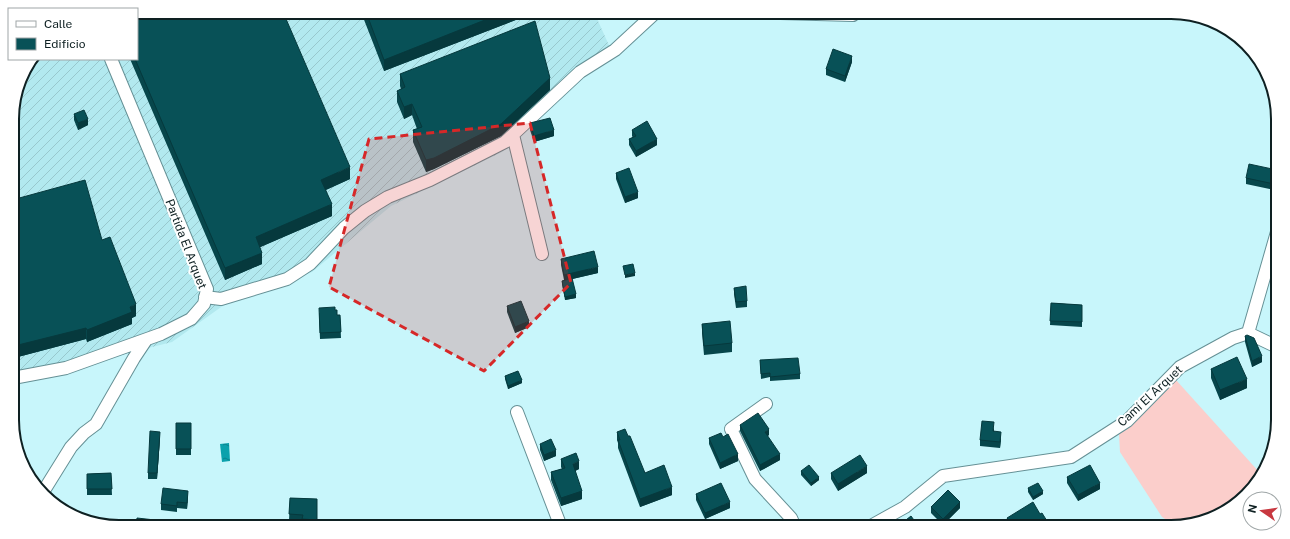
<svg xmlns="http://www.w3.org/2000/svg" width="1290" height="539" font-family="'Public Sans',sans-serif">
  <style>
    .industrial { fill: url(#industrial-furrows) }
    .garden { fill: #fbcecb }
    .water { fill: url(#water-ripples) }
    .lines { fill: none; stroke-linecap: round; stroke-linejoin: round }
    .minor-casing { stroke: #659095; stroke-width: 14 }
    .minor { stroke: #fff; stroke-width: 12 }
    .wall { fill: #07464b }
    .shaded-wall { fill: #06393d }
    .building { fill: #085157; stroke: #06393d }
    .marked { fill: #d62828; fill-opacity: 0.2; stroke: #d62828; stroke-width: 3; stroke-dasharray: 8 5; stroke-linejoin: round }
    .labels { text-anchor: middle; stroke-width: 4; stroke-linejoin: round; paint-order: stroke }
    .street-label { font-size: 12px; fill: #0e2022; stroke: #fff }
    .rim { fill: none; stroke: #0e2022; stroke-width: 2 }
  </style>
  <defs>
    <pattern id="industrial-furrows" width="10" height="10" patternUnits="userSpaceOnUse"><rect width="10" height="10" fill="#b2e9ef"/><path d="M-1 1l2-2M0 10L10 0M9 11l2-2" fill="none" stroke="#98c8cd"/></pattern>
    <pattern id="water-ripples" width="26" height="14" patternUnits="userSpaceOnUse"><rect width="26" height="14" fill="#0ba1ac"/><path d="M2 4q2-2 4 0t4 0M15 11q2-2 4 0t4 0" fill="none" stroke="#0a838c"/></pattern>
  </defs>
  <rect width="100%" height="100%" fill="#c8f6fb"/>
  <!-- industrial -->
  <path class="industrial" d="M137,12h457l18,40 -110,100 -111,54 -79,66 -88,33 -52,37 -159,40 -1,-270 11,-40 10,-13h104z"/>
  <!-- garden -->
  <path class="garden" d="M1176,380l84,93 -29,36 -53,18 -16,-10 -42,-65 -1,-18z"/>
  <!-- water -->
  <path class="water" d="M229,443l1,18 -8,1 -2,-18z"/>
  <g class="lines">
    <!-- minor casing -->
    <g class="minor-casing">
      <path id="minor" d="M749,12l104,3 2,-3
        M513,135l29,119
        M205,297l16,2 66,-20 23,-15 34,-36 21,-17 23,-14 42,-17 75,-38 75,-70 35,-22 40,-37 4,-1
        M1248,333l25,12
        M13,378l53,-10 95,-34 30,-15 13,-15 3,-15 -96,-230
        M766,404l-35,25 24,50 36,39 4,9
        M517,412l44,115
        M43,492l28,-45 13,-14 12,-9 38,-66 12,-18
        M869,527l36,-20 38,-31 128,-19 56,-36 53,-54 53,-29 15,-5 29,-101"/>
    </g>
    <!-- minor -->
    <use href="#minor" class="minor"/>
  </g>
  <!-- wall -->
  <path class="wall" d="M361,12h170v2l-147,57z
    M130,59h7l213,120 -24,11 6,26 -72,31 2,17 -37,16z
    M852,62l-7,20 -19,-7v-6z
    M400,74l150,16 -49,46 -67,33 -8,3 -13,-30v-12l4,-1 -5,-14 -8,4 -7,-17v-11l4,-2 -1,-3z
    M74,114l14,11 -10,5 -4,-10z
    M530,123l24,13 -20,6 -4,-12z
    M632,130l25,15 -21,12 -7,-12v-6l4,-1 -1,-2z
    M1277,170v7l-3,13 -28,-6v-6z
    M616,173l22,25 -13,5 -9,-24z
    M12,200l90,40 34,76 -4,2v6l-45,18 -1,-3 -72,19 -1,-5z
    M561,259l37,14 -26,6 4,19 -11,2 -3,-16v-3l2,-1 -3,-15z
    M734,288l13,13v6l-11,1 -2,-14z
    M1051,303l31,2v22l-32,-2z
    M507,306l22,21 -14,6 -8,-21z
    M335,310l2,5h3l1,23 -21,1 -1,-26z
    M702,324l30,19v9l-28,3 -2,-22z
    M1245,336l17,26 -10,5 -7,-25z
    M760,360l40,14v5l-30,2v-4l-9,2z
    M1211,369l36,19 -27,12 -9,-22z
    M505,376l17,7 -14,6 -3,-10z
    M176,423h15v32h-15z
    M740,425l29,10 -2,1 13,24 -20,11 -20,-40z
    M994,428v3l7,8 -1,9 -20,-2v-6z
    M617,432l28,41 27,22 -32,12 -22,-59v-5l-1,-3z
    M723,437l15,24 -18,8 -11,-25v-6z
    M160,438l-3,41h-9v-6z
    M540,444l16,12 -12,5 -4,-11z
    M561,459l18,10 -4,2 7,28 -21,7 -10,-26v-8l11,-3 -1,-2z
    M801,471l18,9 -8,6 -10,-11z
    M111,473l1,22h-25v-21z
    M831,473h36l-29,18 -7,-12z
    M1067,477l33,12 -22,12 -11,-18z
    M1028,488l15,6 -10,6 -5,-8z
    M696,494l34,14 -25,11 -9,-19z
    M188,497l-1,12 -10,-1v4l-16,-2v-6z
    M290,498l27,1v27h-15v-5h-13z
    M931,507l29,1 -17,17 -12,-12z
    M1007,518l40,9h-39l-1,-2z"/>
  <!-- shaded-wall -->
  <path class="shaded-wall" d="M505,12h26v2l-147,57v-11z
    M852,56v6l-7,20v-6z
    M550,78v12l-49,46 -67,33 -8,3v-12z
    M412,104v11l-8,4v-12z
    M88,119v6l-10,5v-7z
    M554,130v6l-20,6v-6z
    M657,139v6l-21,12v-6z
    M350,167v12l-29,13v-12z
    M1277,171v6l-3,13v-6z
    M638,192v6l-13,5v-6z
    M332,204v12l-76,33v-12z
    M262,253v11l-37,16v-12z
    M598,267v6l-34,8v-6z
    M635,273v3l-10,2v-3z
    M576,294v4l-11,2v-3z
    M136,304v12l-4,2v6l-45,18v-12z
    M529,321v6l-14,6v-6z
    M86,328v11l-72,19v-12z
    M1262,356v6l-10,5v-6z
    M1247,379v9l-27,12v-10z
    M522,380v3l-14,6v-3z
    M769,429v6l-4,3v-6z
    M160,432v6l-3,41v-6z
    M1001,432v7l-1,9v-6z
    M556,450v6l-12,5v-6z
    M738,454v7l-18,8v-6z
    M780,454v6l-20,11v-6z
    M579,461v8l-6,3v-8z
    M867,466v7l-29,18v-7z
    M819,477v3l-8,6v-3z
    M1100,483v6l-22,12v-6z
    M672,487v8l-32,12v-8z
    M188,491v6l-1,12v-6z
    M582,491v8l-21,7v-8z
    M1043,491v3l-10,6v-3z
    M730,502v6l-25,11v-6z
    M960,502v6l-17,17v-6z
    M1047,521v6h-9z"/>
  <!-- building -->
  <path class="building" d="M137,12h146l67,155 -29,13 11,24 -76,33 6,16 -37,15 -90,-209h2z
    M366,12h139l-121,48z
    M535,21l15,57 -49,46 -67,34 -8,2 -13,-30 9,-3 -10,-23 -8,3 -7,-16 8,-4 -5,-13z
    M833,49l19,7 -7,20 -19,-7z
    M84,110l4,9 -10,4 -4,-9z
    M550,118l4,12 -20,6 -4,-13z
    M647,121l10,18 -21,12 -7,-12 7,-3 -4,-6z
    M1249,164l28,6 -3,14 -28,-6z
    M629,168l9,24 -13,5 -9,-24z
    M85,180l17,60 8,-3 26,67 -6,3 2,5 -45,18 -1,-2 -72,18 -1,-4 -1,-142z
    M594,251l4,16 -34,8 -3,-16z
    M633,264l2,9 -10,2 -2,-9z
    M572,278l4,16 -11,3 -3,-16z
    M746,286l1,15 -11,1 -2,-14z
    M521,301l8,20 -14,6 -8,-21z
    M1051,303l31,2v17l-32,-1z
    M335,307v3h2v5h3l1,17 -21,1 -1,-25z
    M730,321l2,22 -28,3 -2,-22z
    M1247,335l7,3 8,18 -10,5 -7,-25z
    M1237,357l10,22 -27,11 -9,-21z
    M798,358l2,16 -30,3v-4l-9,1 -1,-14z
    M518,371l4,9 -14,6 -3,-10z
    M758,413l11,16 -4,3 15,22 -20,11 -20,-40z
    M982,421l12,1 -1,9 8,1 -1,10 -20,-2z
    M176,423h15v26h-15z
    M625,429l3,7h2l15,37 19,-8 8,22 -32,12 -22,-59h2l-3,-8z
    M150,431l10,1 -3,41h-9z
    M721,433l2,4 5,-3 10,20 -18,9 -11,-25z
    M551,439l5,11 -12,5 -4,-11z
    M576,453l3,8 -6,3 9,27 -21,7 -10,-26 14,-4 -4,-9z
    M860,455l7,11 -29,18 -7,-11z
    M809,465l10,12 -8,6 -10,-12z
    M1090,465l10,18 -22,12 -11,-18z
    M111,473l1,16h-25v-15z
    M721,483l9,19 -25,11 -9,-19z
    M1038,483l5,8 -10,6 -5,-9z
    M163,488l25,3 -1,12 -10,-1v4l-16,-2z
    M948,490l12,12 -17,17 -12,-12z
    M290,498l27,1v21l-15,-1 1,-4 -14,-1z
    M1033,502l7,12 2,-1 5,8 -9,6h-25l-6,-9z
    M911,516l8,11h-22z
    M137,518l18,2 -1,7h-18z"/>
  <!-- marked area -->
  <path class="marked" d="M530,123l41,160 -87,88 -155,-84 40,-148z"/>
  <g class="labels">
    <!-- street labels -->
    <g class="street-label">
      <text transform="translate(186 244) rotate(69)" y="4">Partida El Arquet</text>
      <text transform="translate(1150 396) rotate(-43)" y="4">Camí El Arquet</text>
    </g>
  </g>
  <!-- crop -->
  <path d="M0 0H1290V539H0ZM119 19H1171A100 100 0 0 1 1271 119V420A100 100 0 0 1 1171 520H119A100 100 0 0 1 19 420V119A100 100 0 0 1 119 19Z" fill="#fff" fill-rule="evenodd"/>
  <path class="rim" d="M119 19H1171A100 100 0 0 1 1271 119V420A100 100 0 0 1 1171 520H119A100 100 0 0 1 19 420V119A100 100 0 0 1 119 19Z"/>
  <!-- legend -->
  <rect x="8" y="8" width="130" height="52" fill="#ffffff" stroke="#9fa6a7"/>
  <rect x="16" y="21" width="20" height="6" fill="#ffffff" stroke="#9fa6a7"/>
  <text x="44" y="28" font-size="12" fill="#0e2022">Calle</text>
  <rect x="16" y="38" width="20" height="12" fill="#085157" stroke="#9fa6a7"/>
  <text x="44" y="48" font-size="12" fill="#0e2022">Edificio</text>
  <!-- north arrow -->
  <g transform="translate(1262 511) rotate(283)"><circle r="19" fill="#ffffff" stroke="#9fa6a7"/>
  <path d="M0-3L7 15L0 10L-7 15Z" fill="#c83840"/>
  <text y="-6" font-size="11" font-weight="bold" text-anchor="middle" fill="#0e2022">N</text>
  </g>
</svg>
